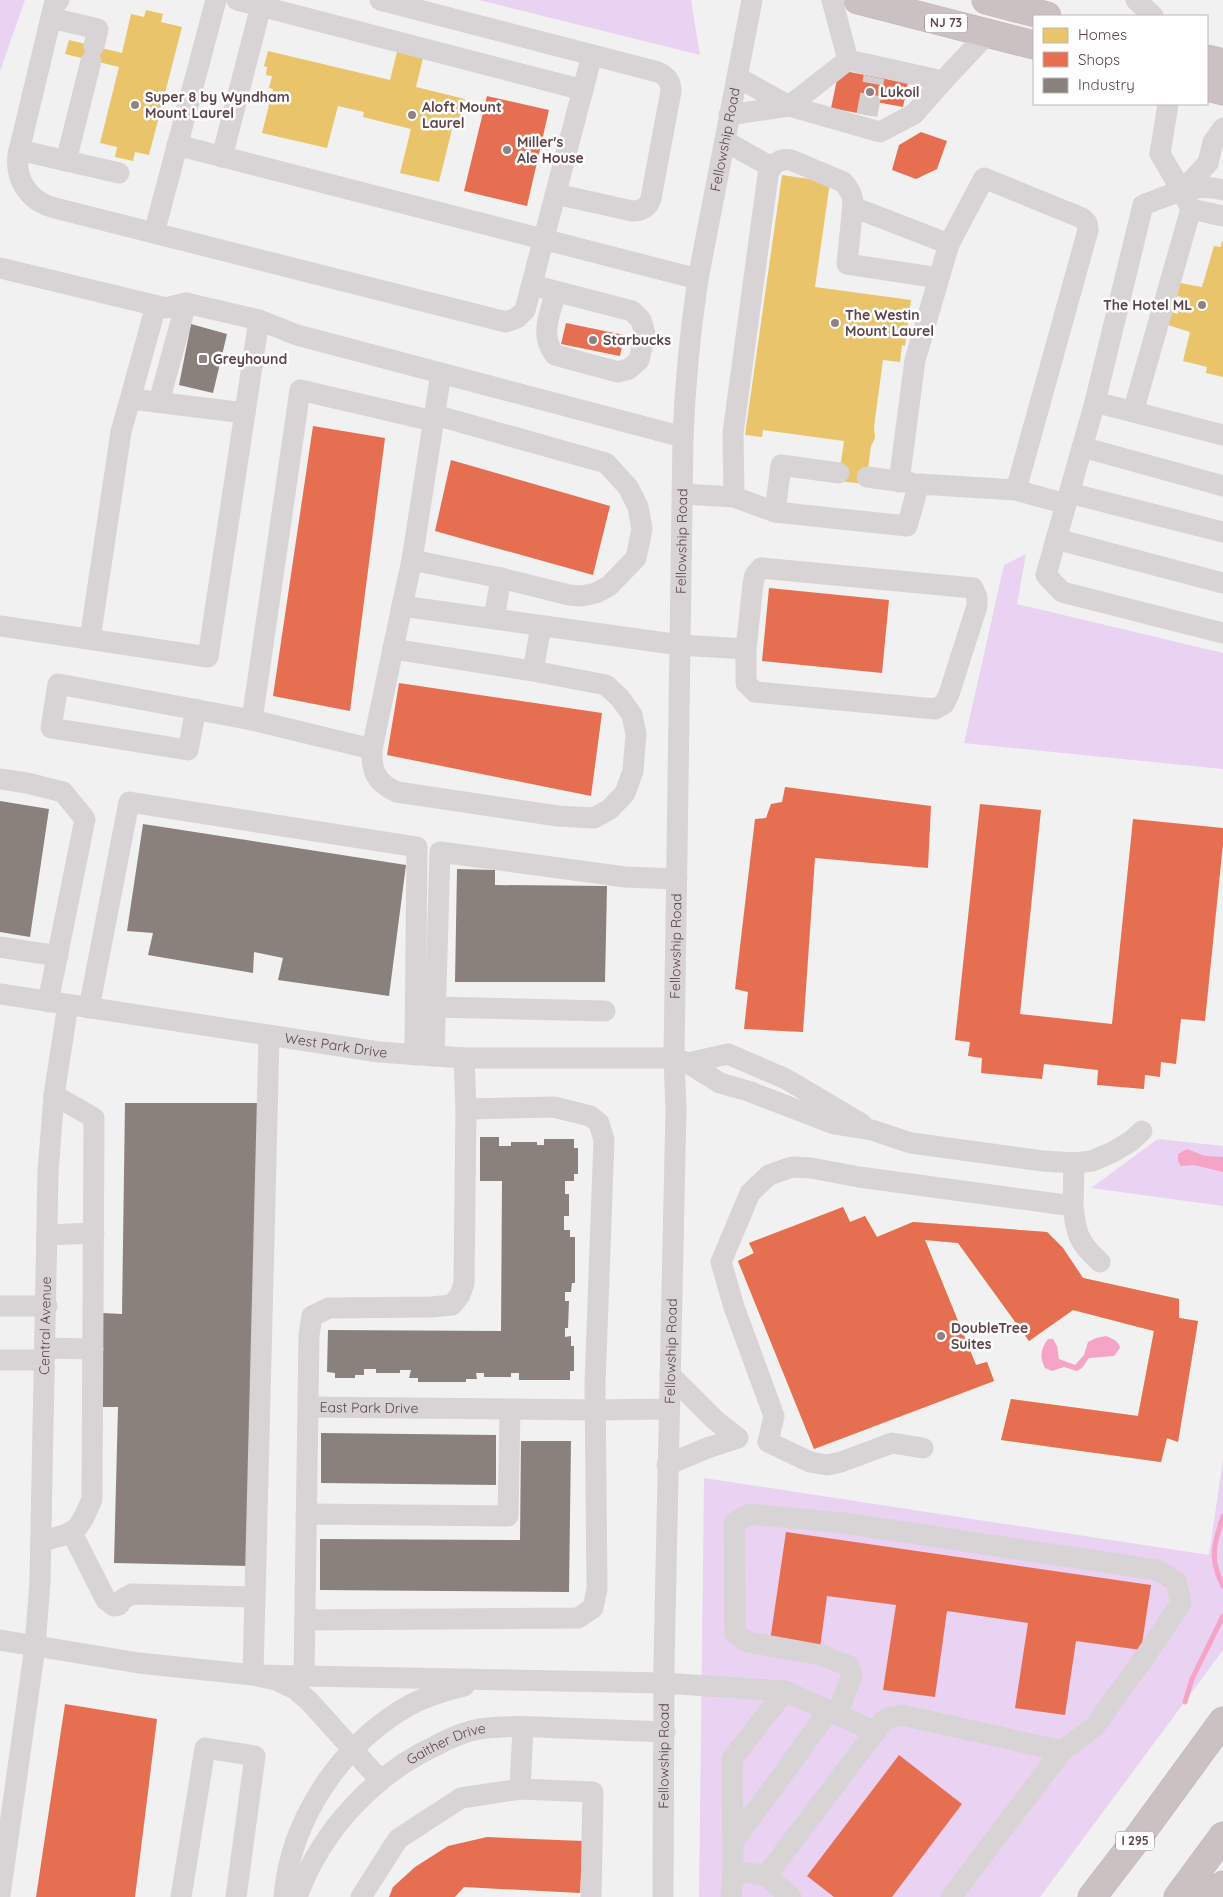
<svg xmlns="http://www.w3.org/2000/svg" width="1223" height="1897" font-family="Quicksand,sans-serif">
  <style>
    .green { fill: #ead2f3 }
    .water { fill: #f5a3c6 }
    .homes { fill: #e9c46a; fill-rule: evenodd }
    .shops { fill: #e76f51 }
    .industry { fill: #8a817c }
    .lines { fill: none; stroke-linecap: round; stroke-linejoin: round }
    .stream { stroke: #f5a3c6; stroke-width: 5 }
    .minor-tunnel { stroke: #d3cfcf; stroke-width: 21; stroke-dasharray: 21 11; stroke-linecap: butt }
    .highway-casing { stroke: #c1b4b6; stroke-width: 29 }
    .minor { stroke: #d8d3d4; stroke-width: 21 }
    .highway { stroke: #cbc1c2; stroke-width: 28 }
    .poi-dot { fill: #928184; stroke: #fff; stroke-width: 2 }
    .labels { text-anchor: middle; stroke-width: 5; stroke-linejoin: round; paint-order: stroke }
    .shield { fill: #fff; stroke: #8f7d80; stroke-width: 1 }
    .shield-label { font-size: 12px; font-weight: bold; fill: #5f454a }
    .poi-label { font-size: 14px; font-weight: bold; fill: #5f454a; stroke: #fff; text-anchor: start }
    .street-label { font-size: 14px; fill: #5f454a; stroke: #fff }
  </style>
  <rect width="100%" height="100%" fill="#f0f1f0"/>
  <!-- green -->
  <path class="green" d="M0,0h25l-25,71z
    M479,0h212l9,55z
    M1026,554l-9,50 206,49v116l-259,-26 40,-178z
    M1158,1139l65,7v60l-132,-18z
    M1223,1460v190l-183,247h-341l5,-419 505,77z"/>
  <!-- water -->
  <path class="water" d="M1187,1149l18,7 18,1v15l-29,-7 -13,1 -3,-5v-7z
    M1106,1336c7,3 13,5 14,12l-6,8 -25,2 -7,10 -5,3 -13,-4 -12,4 -7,-3c-6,-12 -4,-19 3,-29h5l4,7 2,13 16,6 9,-10 4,-13 8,-4z"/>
  <!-- homes -->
  <path class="homes" d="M146,10l17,4 -2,8 21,5 -33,128 -14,-3 -2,9 -18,-4 2,-10 -17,-4 19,-76 -54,-13 4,-14 53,13 9,-39 13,3z
    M398,48l26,6 -8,33 49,12 -7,27 -5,-1 -14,57 -39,-9 11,-44 -48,-12 1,-5 -26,-6 -11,42 -65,-15 11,-44 -4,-1 3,-12 -6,-1 1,-8 -3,-1 4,-15 122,29z
    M782,175l48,7 -15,105 96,13 -6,46 -3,-1 -2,17 -17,-2 -9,67 1,11 -4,8 -5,38 -28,-3 6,-40 -81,-11 -1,7 -17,-2z
    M1222,241l1,1v135l-17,-4 1,-6 -24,-6 7,-29 -22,-7 4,-13 6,2 4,-17 -5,-1 3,-13 22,4 12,-41 7,1z
    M843,1207l7,15 15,-6 12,21 36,-15 134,10 16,16 20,30 96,21v19l19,3 -20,121 -11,-4 -6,24 -160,-22 10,-41 127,17 16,-85 -81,-21 -44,31 -71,-98 -33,-3 51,125 11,-3 7,19 -180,68 -76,-188 16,-8 -5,-10zM886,1256l45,113 -90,36 -43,-109 16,-7 13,31 44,-15 -10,-36z"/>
  <!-- shops -->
  <path class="shops" d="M839,70l69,13 -5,24 -27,-5 -3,14 -42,-8z
    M487,96l62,14 -22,96 -63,-15z
    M921,132l26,9 -10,28 -21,10 -24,-9 7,-25z
    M566,323l58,12 -4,21 -59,-12z
    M313,426l72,12 -35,273 -77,-15z
    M451,460l159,46 -17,69 -158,-44z
    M769,588l120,12 -7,73 -120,-12z
    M399,683l203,30 -11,83 -204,-41z
    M785,787l146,19 -3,62 -113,-10 -12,174 -59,-3 4,-37 -13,-3 20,-170 11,-1 5,-14 11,-2z
    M980,804l61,6 -21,204 92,10 21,-205 90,9v16l-18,177 -24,-2 -5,45 -15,-2 -1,15 -15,-2 -1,14 -47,-4 1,-15 -54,-6 -2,15 -61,-6 1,-15 -14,-2 2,-14 -15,-2z
    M843,1207l7,15 15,-6 12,21 36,-15 134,10 16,16 20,30 96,21v19l19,3 -20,121 -11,-4 -6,24 -160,-22 10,-41 127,17 16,-85 -81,-21 -44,31 -71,-98 -33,-3 51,125 11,-3 7,19 -180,68 -76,-188 16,-8 -5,-10z
    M786,1532l365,53 -10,65 -65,-9 -11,74 -50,-7 13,-85 -81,-12 -12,86 -52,-7 13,-85 -69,-9 -7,52 -50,-7z
    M65,1704l92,15 -22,178h-99z
    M899,1755l63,49 -70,93h-58l-27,-21z
    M487,1837l96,4 -3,52 -116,-6 -9,10h-66l4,-10 22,-20 33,-21z"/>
  <!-- industry -->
  <path class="industry" d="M191,324l36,10 -14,59 -34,-8z
    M0,801l49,8 -19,128 -30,-5z
    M143,824l263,41 -17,131 -111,-16 5,-22 -29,-6 -1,21 -105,-18 5,-22 -26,-2z
    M457,869l38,1v15l112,1 -2,96h-150z
    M125,1103h133l-10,463 -134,-3 4,-156h-16v-94l20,1z
    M480,1137h19v9h12v-4h26v3h7v-6h30v9h4v26h-4v7h-9v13h4v22h-5v14h6v7h5v46h-3l-1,9h-6v9h4l-1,27h-3v9l6,-1v10h3v25h-4v9h-51v-7h-8v4h-27v-4h-8l1,6h-11v3h-48v-4h-9l2,-8h-11v3h-24v-4h-12v6h-9v3h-20v-5l-8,-1 1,-42 173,1 1,-150h-22z
    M321,1433l175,2v50l-175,-2z
    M521,1441h50l-2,151 -249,-2v-51l200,1z"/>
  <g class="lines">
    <!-- stream -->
    <path class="stream" d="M1223,1516c-5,17 -13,37 -6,55 1,5 4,10 6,15
      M1185,1702l7,-23 31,-63"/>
    <!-- minor-tunnel -->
    <path class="minor-tunnel" d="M867,115l7,-38"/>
    <!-- highway casing -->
    <g class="highway-casing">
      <path id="highway" d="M858,0l176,45
        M986,0l61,16
        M1207,59l16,4
        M1207,87l16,4
        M1092,1897l47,-61 84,-115
        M1178,1897l45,-61
        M1208,1897l15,-12"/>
    </g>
    <!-- minor -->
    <g class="minor">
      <path d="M59,0l-5,5 -36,150c-3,26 12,47 37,53l451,114 11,-4 8,-8 67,-255"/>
      <path d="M237,0l346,90"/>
      <path d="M380,0l278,72c9,4 13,10 13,19l-20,107c-2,9 -9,13 -19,13l-76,-17"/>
      <path d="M832,0l16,60 95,21 45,-48"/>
      <path d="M1136,0l17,16"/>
      <path d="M51,18l47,11 -4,17"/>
      <path d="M737,77l52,29 91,26 34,-18 29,-33"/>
      <path d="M1168,104l-8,50 22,37 26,-28 5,-21 10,-14"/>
      <path d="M729,115l60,-9 59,-46"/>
      <path d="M725,141l46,26"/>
      <path d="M177,145l521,134"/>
      <path d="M19,150l100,23"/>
      <path d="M222,157l39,-151"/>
      <path d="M66,161l25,-100"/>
      <path d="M1223,190c-28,-8 -53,5 -80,15l-48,197 -49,173 16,17 161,41"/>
      <path d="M1191,209l32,7"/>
      <path d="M154,233l62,-233"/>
      <path d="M0,268l166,40 20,-5 73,17"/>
      <path d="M532,285l100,26 9,9 4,14 -6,26 -10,9 -11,3 -63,-17c-16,-19 -5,-42 1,-63"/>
      <path d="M441,373l-29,187 -10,46 278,39 66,4"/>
      <path d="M131,399l114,14"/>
      <path d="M159,402l27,-99"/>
      <path d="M1095,402l128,33"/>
      <path d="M1133,412l58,-203 -9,-18"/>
      <path d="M1082,447l141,39"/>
      <path d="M867,477l45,6"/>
      <path d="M899,482l16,-122 34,-116"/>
      <path d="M1016,490l50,14"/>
      <path d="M1069,493l154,39"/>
      <path d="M682,494l52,3 41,15 132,14 12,-42 97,6 72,-260 -1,-7 -5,-5 -98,-40 -35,66 -96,-37"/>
      <path d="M734,497l-1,-64 35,-258c3,-11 12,-17 23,-15l52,22c6,6 10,13 10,22l-6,60 92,14"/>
      <path d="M775,512l6,-47 58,8"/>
      <path d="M1056,539l167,44"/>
      <path d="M412,560l89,18 68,17 13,1 14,-3 13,-7 27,-28 6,-29 -4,-22 -10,-20 -22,-24 -171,-48"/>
      <path d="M761,568l212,20 4,9v9l-28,88 -5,10 -9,5 -180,-17 -9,-9v-34l7,-65 2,-9z"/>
      <path d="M402,606l-30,143 -120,-29 48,-330 133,31"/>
      <path d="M494,619l7,-41"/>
      <path d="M0,626l208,31 51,-337 38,15 386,102"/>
      <path d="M90,639l31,-207 35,-126"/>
      <path d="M393,649l140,22 8,-45"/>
      <path d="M196,709l-8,41 -137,-22 7,-44 194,36"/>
      <path d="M372,749c-1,22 4,34 25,43l161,24 36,2 16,-9 15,-16 8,-22 3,-37 -4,-19 -12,-17 -14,-13 -73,-14"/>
      <path d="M0,779l27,4 36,9 22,27 -37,183"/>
      <path d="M0,947l58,9"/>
      <path id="s1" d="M0,994l379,58 85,6h210l14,5 32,20 28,8 86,33 38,6 39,13 132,18 31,2 18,-2 21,-9 18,-11 11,-10"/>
      <path d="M435,1007l170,4"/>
      <path d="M89,1008l40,-206 288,45 -2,208"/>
      <path d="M269,1037l-16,638 410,8 122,8 -53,68 1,111 -2,27"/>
      <path d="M434,1056l6,-204 185,25 52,2"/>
      <path d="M688,1063l40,-9 58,25 76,45"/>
      <path d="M1073,1206l1,-43"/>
      <path d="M48,1235l46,-2"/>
      <path d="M0,1306h47"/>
      <path d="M45,1348l48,1"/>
      <path d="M0,1360h44"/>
      <path id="s2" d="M308,1407l288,3 72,-1"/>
      <path d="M923,1448l-31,-5 -51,19 -14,3 -17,-3 -42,-20 6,-26 -40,-109 -13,-45 29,-69 19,-18 23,-8 19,1 48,9 214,29c3,29 6,37 27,56"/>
      <path d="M667,1465l40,-17 31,-10 -23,-18 -45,-45"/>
      <path d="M306,1514l202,2 2,-106"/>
      <path d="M72,1533l34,67 8,6 5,-1 4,-6 9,-5 123,3"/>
      <path d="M42,1541c35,-9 36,-8 50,-42l2,-381 -40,-23"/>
      <path d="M305,1620l273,-2 15,-10 4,-19 -2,-205 9,-244 -5,-17 -9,-7 -36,-9 -88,2"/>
      <path d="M0,1640l139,23 114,12 23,5 19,9 14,12 71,79"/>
      <path d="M304,1676l5,-341 3,-19 17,-8 102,-1 21,-2 8,-10 4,-12 2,-174 -2,-51"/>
      <path d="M785,1691l91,41"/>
      <path d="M837,1714l15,-38 -3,-10 -28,-11 -73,-13 -13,-9 -1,-110 15,-9 95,9 313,47 19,11 5,22 -33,49 -53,74 -33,25"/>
      <path d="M523,1727l-3,62 73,3 -2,105"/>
      <path d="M733,1842l96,-131"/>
      <path d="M733,1870l33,6 117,-155 5,-3 14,-3 160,36 -111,146"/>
      <path d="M766,1876l25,21"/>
      <path id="s3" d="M0,1895l35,-248 5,-66 8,-409 6,-77 14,-90"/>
      <path d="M181,1897l24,-149 50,8 -19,141"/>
      <path d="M284,1897c6,-76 55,-149 119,-188 19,-12 40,-18 61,-23"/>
      <path id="s4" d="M297,1897c24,-66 76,-122 140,-152 13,-7 27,-13 42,-16 27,-4 56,-2 83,-1 34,1 69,3 103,4"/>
      <path d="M361,1897l37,-58 63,-41 59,-9"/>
      <path id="s5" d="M663,1897l1,-234 12,-554 -2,-51 9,-621c2,-53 7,-105 15,-158l54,-279"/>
    </g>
    <!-- highway -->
    <use href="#highway" class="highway"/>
  </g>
  <!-- markers -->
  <g class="poi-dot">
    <circle cx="870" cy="92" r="5"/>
    <circle cx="135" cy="105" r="5"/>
    <circle cx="412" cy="115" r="5"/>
    <circle cx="507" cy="150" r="5"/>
    <circle cx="1202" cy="305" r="5"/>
    <circle cx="835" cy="323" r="5"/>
    <circle cx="593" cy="340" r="5"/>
    <rect x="198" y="354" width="10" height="10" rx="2.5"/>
    <circle cx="941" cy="1336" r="5"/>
  </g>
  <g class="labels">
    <!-- shield labels -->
    <g class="shield">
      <rect x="925" y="13.5" width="42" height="19" rx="4"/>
      <rect x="1116" y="1831.5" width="38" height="19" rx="4"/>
    </g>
    <g class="shield-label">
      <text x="946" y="27">NJ 73</text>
      <text x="1135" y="1845">I 295</text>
    </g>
    <!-- poi labels -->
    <g class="poi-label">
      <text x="880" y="97">Lukoil</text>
      <text x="145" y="102">Super 8 by Wyndham<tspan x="145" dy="16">Mount Laurel</tspan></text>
      <text x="422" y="112">Aloft Mount<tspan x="422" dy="16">Laurel</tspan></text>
      <text x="517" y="147">Miller's<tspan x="517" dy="16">Ale House</tspan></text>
      <text x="1192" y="310" text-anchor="end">The Hotel ML</text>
      <text x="845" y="320">The Westin<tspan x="845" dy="16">Mount Laurel</tspan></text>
      <text x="603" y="345">Starbucks</text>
      <text x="213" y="364">Greyhound</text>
      <text x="951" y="1333">DoubleTree<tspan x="951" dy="16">Suites</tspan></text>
    </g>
    <!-- street labels -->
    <g class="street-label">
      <text dy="5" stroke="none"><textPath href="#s5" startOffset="1761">Fellowship Road</textPath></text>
      <text dy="5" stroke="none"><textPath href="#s5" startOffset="1356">Fellowship Road</textPath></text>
      <text dy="5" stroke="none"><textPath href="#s5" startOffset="951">Fellowship Road</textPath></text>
      <text dy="5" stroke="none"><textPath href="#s1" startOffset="340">West Park Drive</textPath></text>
      <text dy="5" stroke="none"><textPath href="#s3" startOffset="572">Central Avenue</textPath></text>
      <text dy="5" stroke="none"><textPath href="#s5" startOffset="546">Fellowship Road</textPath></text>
      <text dy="5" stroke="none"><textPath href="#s2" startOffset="61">East Park Drive</textPath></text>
      <text dy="5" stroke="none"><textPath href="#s4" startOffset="221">Gaither Drive</textPath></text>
      <text dy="5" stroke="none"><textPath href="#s5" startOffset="141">Fellowship Road</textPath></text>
    </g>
  </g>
  <!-- legend -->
  <rect x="1033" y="15" width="175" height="90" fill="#ffffff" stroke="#bfb5b7"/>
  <rect x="1043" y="28" width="25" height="15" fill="#e9c46a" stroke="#bfb5b7"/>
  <text x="1078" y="40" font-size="15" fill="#5f454a">Homes</text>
  <rect x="1043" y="52" width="25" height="15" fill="#e76f51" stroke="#bfb5b7"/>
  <text x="1078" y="65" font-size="15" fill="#5f454a">Shops</text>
  <rect x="1043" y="78" width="25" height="15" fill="#8a817c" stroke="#bfb5b7"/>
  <text x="1078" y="90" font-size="15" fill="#5f454a">Industry</text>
</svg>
